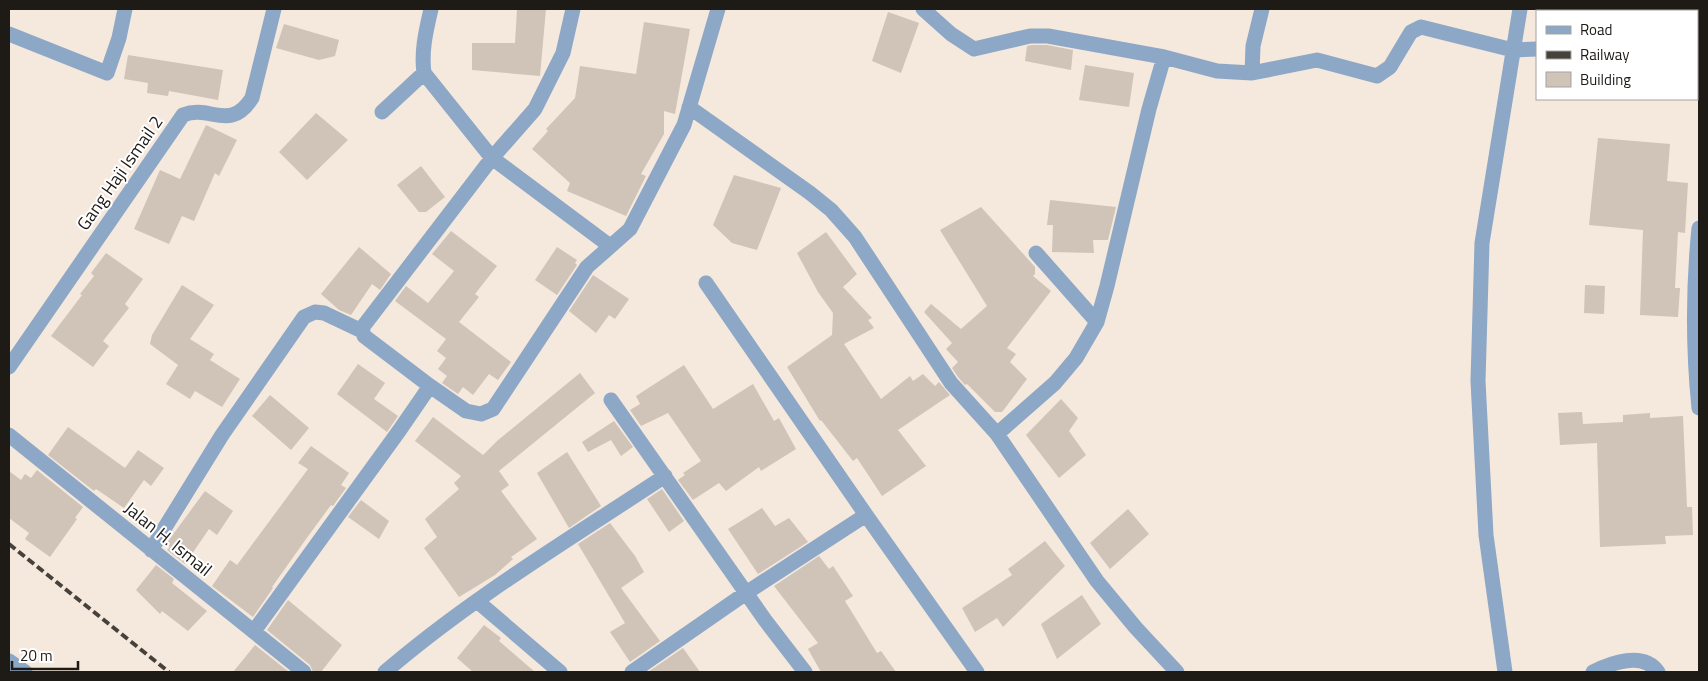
<svg xmlns="http://www.w3.org/2000/svg" width="1708" height="681" font-family="'Titillium Web',sans-serif">
  <style>
    .building { fill: #d0c3b8 }
    .lines { fill: none; stroke-linecap: round; stroke-linejoin: round }
    .minor { stroke: #8da7c6; stroke-width: 15 }
    .rail { stroke: #47413c; stroke-width: 4; stroke-dasharray: 8 4; stroke-linecap: butt }
    .labels { text-anchor: middle; stroke-width: 4; stroke-linejoin: round; paint-order: stroke }
    .street-label { font-size: 18px; fill: #1e1a16; stroke: #fff }
  </style>
  <rect width="100%" height="100%" fill="#f5e8dc"/>
  <!-- building -->
  <path class="building" d="M517,9h29l-6,67 -68,-6v-27h43z
    M888,12l31,11 -18,50 -29,-12z
    M644,22l46,7 -15,85 -11,-3v23l-23,40 5,2 -20,40 -59,-25 3,-8 -38,-34 16,-18 -2,-2 29,-31 5,-32 56,8z
    M284,24l55,16 -4,16 -16,4 -43,-12z
    M1031,45h16l26,5 -2,20 -46,-9 2,-15z
    M128,55l95,15 -5,30 -49,-9 -1,5 -21,-3 1,-10 -24,-4z
    M1085,65l49,8 -5,34 -50,-7z
    M316,113l32,27 -41,40 -28,-28z
    M206,125l31,15 -18,36 -4,-3 -21,48 -12,-5 -13,28 -35,-15 26,-59 20,9z
    M1598,138l72,6 -3,37 21,2 -3,50 -7,-1 -3,56h5l-2,29 -38,-2 3,-85 -54,-5z
    M421,166l24,31 -19,15h-7l-22,-27z
    M734,175l47,13 -24,62 -25,-7 -19,-18z
    M1050,200l66,7 -8,33h-15l1,13 -42,-1 1,-27h-6z
    M981,207l54,60v7l-2,2 18,15 -44,57 9,6 -6,8 17,17 -25,33h-7l-28,-28 -2,1 -7,-8 -6,-9 6,-6 -12,-13 6,-6 -28,-31 7,-8 30,25 26,-23 -47,-76z
    M451,231l46,35 -22,28 4,3 -20,25 52,40 -13,18 -9,-6 -16,21 -10,-8 -5,7 -16,-11 5,-7 -9,-7 8,-11 -9,-7 9,-12 -51,-38 11,-15 22,17 26,-32 -22,-17z
    M826,232l31,42 -14,13 29,31 -4,2 6,8 -30,16 37,55 29,-23 3,5 10,-7 12,12 4,-4 11,13 -52,35 28,36 -44,30 -25,-38 -4,3 -32,-41 -1,1 -33,-54 45,-32 1,-22 -15,-21 -21,-39z
    M359,247l32,27 -11,16 -8,-6 -21,31 -12,-5 -18,-16z
    M557,247l20,13 -2,3 2,2 -20,30 -22,-15z
    M106,253l37,26 -18,25 4,4 -26,33 6,5 -16,21 -42,-31 31,-41 -2,-1 14,-18 -3,-3z
    M593,275l36,24 -14,20 -6,-4 -13,18 -27,-22z
    M182,285l32,20 -24,34 24,15 -4,6 30,19 -18,28 -27,-16 -5,8 -24,-15 12,-19 -28,-21 2,-9z
    M1585,285l20,1 -1,28 -20,-1z
    M358,364l27,19 -11,16 24,17 -11,16 -50,-38z
    M684,365l29,44 40,-25 21,37 5,-3 17,31 -35,22 -2,-4 -33,24 -7,-8 -26,17 -15,-20 7,-5 -2,-2 18,-12 -33,-48 -27,13 -11,-16 10,-6 -4,-8z
    M580,373l15,20 -96,78 10,14 -8,6 36,48 -26,18 2,2 -18,16 -36,22 -35,-49 13,-11 -12,-18 34,-30 -5,-6 7,-7 -46,-35 18,-24 50,38 14,-14z
    M270,395l39,33 -18,22 -39,-34z
    M1061,399l17,19 -9,13 17,24 -27,23 -33,-43z
    M1582,412l1,12 40,-2v-7l27,-2v5l33,-2 4,91h5l1,28 -28,1 1,8 -66,3 -3,-104 -37,2 -2,-32z
    M614,421l19,26 -12,9 -10,-16 -23,12 -6,-10z
    M68,427l57,41 13,-18 26,18 -13,18 -7,-6 -20,28 -28,-19 -2,2 -46,-36z
    M311,446l38,27 -8,12 5,3 -13,18 -2,-1 -25,34 -34,48 1,1 -20,29 -41,-31 18,-26 7,5 71,-96 -10,-6z
    M567,452l34,54 -32,22 -32,-55z
    M37,470l46,37 -8,11 2,1 -27,38 -25,-18 4,-6 -20,-15v-47l12,9 4,-6 6,4z
    M662,489l22,32 -15,11 -22,-33z
    M205,491l28,20 -16,24 -8,-6 -24,35 -18,-14 3,-3 -4,-3z
    M361,500l28,21 -10,18 -31,-22z
    M762,508l13,18 14,-8 19,24 -50,32 -30,-45z
    M1128,509l21,25 -39,35 -20,-26z
    M610,523l25,33 9,16 -23,16 39,53 -30,21 -20,-30 15,-9 -47,-79z
    M1045,541l20,25 -62,61 -6,-9 -22,14 -13,-24 50,-33 -4,-6z
    M819,556l10,13 4,-3 20,30 -8,5 32,52 4,-2 15,21h-75l-13,-23 10,-6 -44,-57z
    M156,565l18,14 -2,4 35,28 -19,20 -26,-20 -2,3 -24,-24z
    M1082,595l19,29 -44,35 -16,-35z
    M288,600l54,45 -21,27h-8l-3,-7 -43,-35z
    M484,625l17,13 -2,3 36,31h-62l-16,-14z
    M255,645l34,27h-56z
    M683,648l17,24h-52z"/>
  <g class="lines">
    <!-- minor -->
    <path class="minor" d="M431,9c-5,22 -10,42 -7,64l68,85 118,88
      M923,9l28,25 23,15 56,-13h18l116,21 53,14 35,2 65,-13 60,16 13,-9 21,-35 10,-5 92,23 24,-1
      M9,34l98,39 12,-35 6,-29
      M1697,39l2,-1
      M1252,73l1,-27 9,-37
      M689,107l121,86 21,17 24,27 96,146 46,51 100,147 39,47 41,44
      M382,112l42,-39
      M1699,228c-6,60 -6,121 0,180
      M1036,253l61,69
      M706,283l160,232 111,157
      M9,367l174,-252c28,-11 46,18 69,-17l22,-89
      M430,386l36,25 15,3 12,-5 94,-142 43,-38 54,-104 34,-116
      M611,400l154,220 40,52
      M997,434l58,-51 21,-25 21,-36 10,-36 42,-177 15,-52
      M9,435l295,237
      M151,550l71,-115 82,-118 11,-5 9,1 38,18
      M477,601l83,71
      M254,631l145,-200 31,-45 -66,-50 -2,-8 130,-170 43,-49 28,-56 10,-44
      M9,661l16,11
      M385,672c86,-74 185,-133 280,-196
      M632,672l114,-79 120,-78
      M1505,672l-19,-137 -8,-154 4,-138 38,-234
      M1593,672c18,-9 50,-21 65,0"/>
    <!-- rail -->
    <path class="rail" d="M9,544l160,128"/>
  </g>
  <g class="labels">
    <!-- street labels -->
    <g class="street-label">
      <text transform="translate(120 173) rotate(-55)" y="6">Gang Haji Ismail 2</text>
      <text transform="translate(168 539) rotate(39)" y="6">Jalan H. Ismail</text>
    </g>
  </g>
  <!-- border -->
  <rect width="1708" height="681" fill="none" stroke="#1e1a16" stroke-width="20"/>
  <!-- legend -->
  <rect x="1536" y="10" width="162" height="90" fill="#ffffff" stroke="#a5a3a2"/>
  <rect x="1546" y="26" width="25" height="8" fill="#8da7c6" stroke="#a5a3a2"/>
  <text x="1580" y="35" font-size="15" fill="#1e1a16">Road</text>
  <rect x="1546" y="51" width="25" height="8" fill="#47413c" stroke="#a5a3a2"/>
  <text x="1580" y="60" font-size="15" fill="#1e1a16">Railway</text>
  <rect x="1546" y="72" width="25" height="15" fill="#d0c3b8" stroke="#a5a3a2"/>
  <text x="1580" y="85" font-size="15" fill="#1e1a16">Building</text>
  <!-- scale -->
  <path d="M12 661v8h66v-8" fill="none" stroke="#1e1a16" stroke-width="2.5"/>
  <text x="20" y="661" font-size="15" fill="#1e1a16" stroke="#ffffff" stroke-width="4" paint-order="stroke">20 m</text>
</svg>
